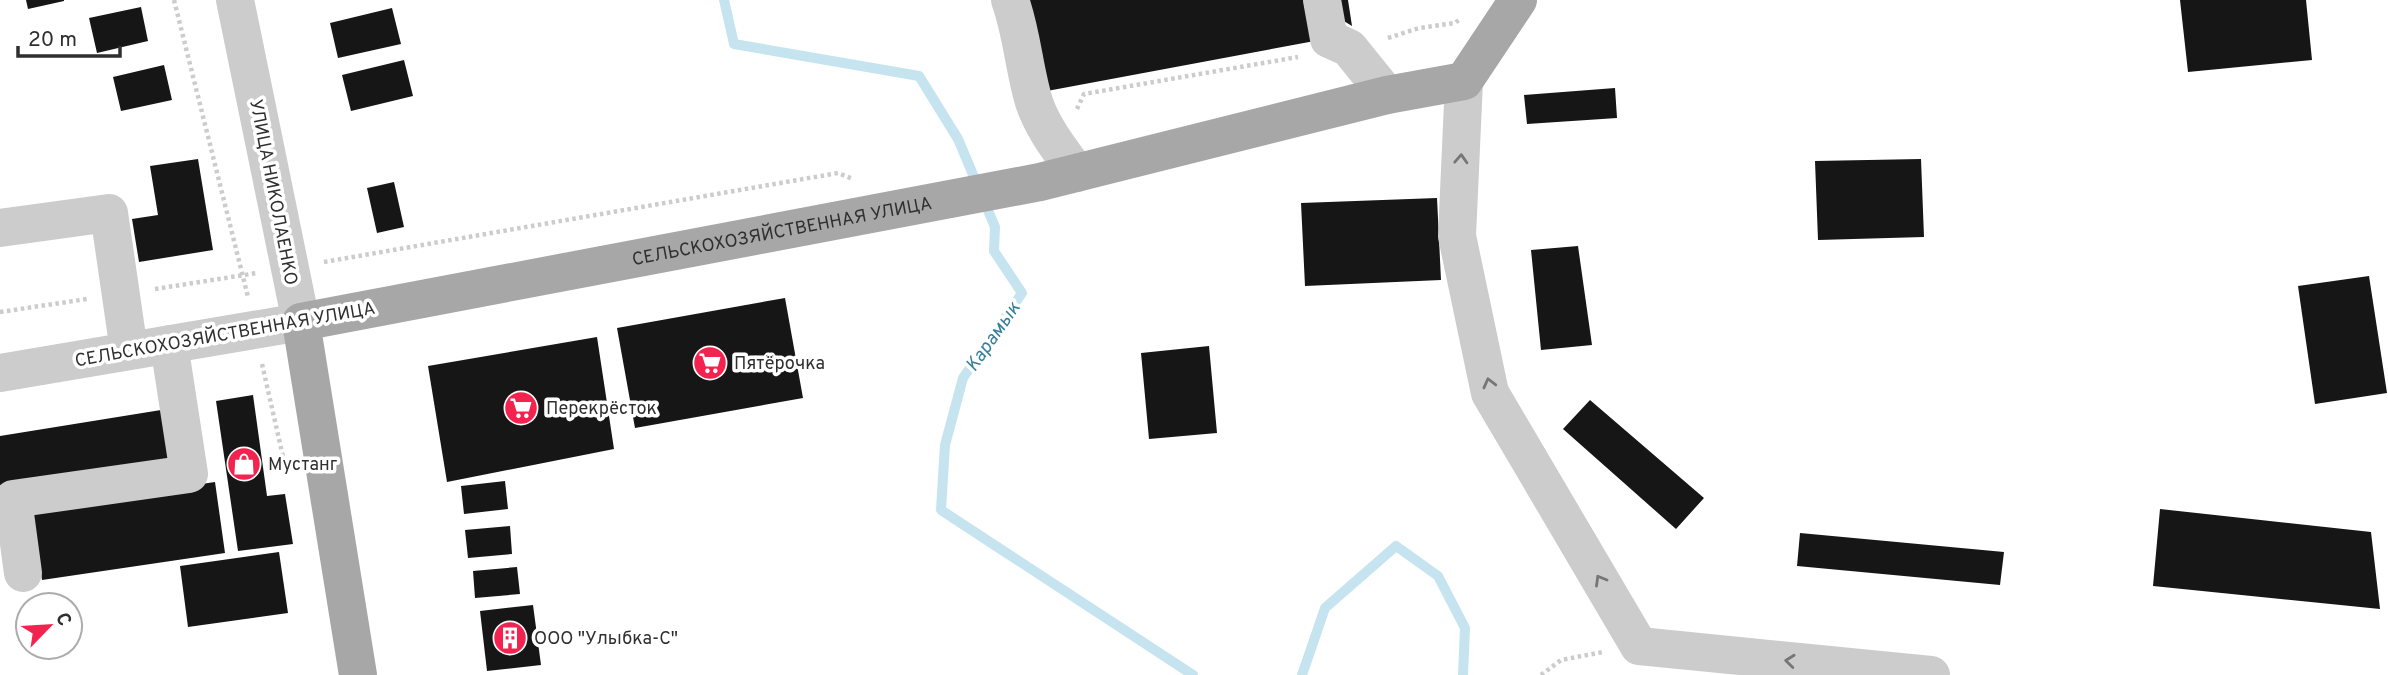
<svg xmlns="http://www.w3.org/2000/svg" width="2388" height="675" font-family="Overpass,sans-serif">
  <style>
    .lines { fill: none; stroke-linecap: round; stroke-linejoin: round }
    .stream { stroke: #c6e4ef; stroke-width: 10 }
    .building { fill: #161616 }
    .path { stroke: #ccc; stroke-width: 4.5; stroke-dasharray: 3.5 3.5; stroke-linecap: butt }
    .minor { stroke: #ccc; stroke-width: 38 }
    .major { stroke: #a7a7a7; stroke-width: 38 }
    .oneway { stroke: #767676 }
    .labels { text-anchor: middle; stroke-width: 7; stroke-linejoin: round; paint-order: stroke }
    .street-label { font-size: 18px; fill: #2f2f2f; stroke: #fff }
    .poi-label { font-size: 18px; fill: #2f2f2f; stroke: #fff; text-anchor: start }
    .water-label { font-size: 19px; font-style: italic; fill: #357f98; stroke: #fff }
  </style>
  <rect width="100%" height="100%" fill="#fff"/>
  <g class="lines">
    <!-- stream -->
    <path class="stream" d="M724,0l10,44 185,32 39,63 37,88 -1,24 28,42 -59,85 -18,67 -4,65 252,165
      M1302,675l23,-67 71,-62 42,30 27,52 -2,47"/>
  </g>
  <!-- building -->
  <path class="building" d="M26,0h38v1l-36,8z
    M1029,0h284l7,40 -273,51z
    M1327,0h21l4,26 -23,-14z
    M2180,0h126l6,60 -124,12z
    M141,7l7,34 -51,12 -8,-35z
    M392,8l9,36 -63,14 -8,-35z
    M404,60l9,36 -62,15 -9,-36z
    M164,65l8,35 -51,11 -8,-34z
    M1615,88l2,30 -90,6 -3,-29z
    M198,159l15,91 -74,12 -7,-43 26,-4 -8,-49z
    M1921,159l3,78 -106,3 -3,-79z
    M394,182l10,45 -27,6 -10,-45z
    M1437,198l4,82 -136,6 -4,-83z
    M1578,246l14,99 -51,5 -10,-100z
    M2369,276l18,117 -72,11 -17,-118z
    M785,298l18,100 -168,30 -18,-100z
    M597,337l17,112 -167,33 -19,-116z
    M1209,346l8,87 -68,6 -8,-86z
    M253,395l14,101 18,-2 8,50 -55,7 -22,-150z
    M1590,400l114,98 -28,31 -113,-100z
    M161,410l8,52 -169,29v-55z
    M505,481l3,28 -44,5 -3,-28z
    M215,482l10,71 -183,27 -10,-71z
    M2160,509l211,23 9,77 -227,-23z
    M510,526l2,28 -44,4 -3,-28z
    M1800,533l204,19 -4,33 -203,-19z
    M279,552l9,61 -100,14 -8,-61z
    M517,567l3,27 -45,4 -2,-27z
    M533,605l8,60 -54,6 -7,-60z"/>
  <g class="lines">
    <!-- path -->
    <path class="path" d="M174,0l74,297
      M1388,38l31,-10 36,-5 5,-4
      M1077,109l7,-15 214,-37
      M324,262l514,-89 15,6
      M155,289l102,-16
      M0,312l87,-13
      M262,364l22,97
      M1541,675l20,-15 42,-8"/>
    <!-- minor -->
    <path class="minor" d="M1010,0c12,33 14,69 24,102 9,27 27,49 43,71
      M1322,0l7,39 20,9 38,47
      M1464,81l-7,155 33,157 149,253 292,29
      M0,228l109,-15 20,138
      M0,373l301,-51 -66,-322
      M23,573l-10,-74 176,-25 -20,-130"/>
    <!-- major -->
    <path class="major" id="s1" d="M358,675l-57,-353 739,-140 347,-87 77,-14 54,-81"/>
  </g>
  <!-- one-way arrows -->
  <defs><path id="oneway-chevron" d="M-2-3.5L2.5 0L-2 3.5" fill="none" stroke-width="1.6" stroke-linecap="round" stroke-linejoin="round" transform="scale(1.75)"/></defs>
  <g class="oneway">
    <use href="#oneway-chevron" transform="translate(1461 159) rotate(-87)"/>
    <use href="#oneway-chevron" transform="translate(1489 383) rotate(-104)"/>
    <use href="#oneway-chevron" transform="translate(1600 580) rotate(-120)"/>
    <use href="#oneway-chevron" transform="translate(1790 661) rotate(-174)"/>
  </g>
  <!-- icons -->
  <defs>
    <g id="supermarket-disc" transform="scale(1.75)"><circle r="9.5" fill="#f4224e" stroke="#fff"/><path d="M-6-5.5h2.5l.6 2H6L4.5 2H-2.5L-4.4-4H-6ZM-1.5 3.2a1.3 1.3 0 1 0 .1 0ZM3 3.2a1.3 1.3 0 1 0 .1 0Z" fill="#fff"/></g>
    <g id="shop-disc" transform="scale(1.75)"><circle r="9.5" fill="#f4224e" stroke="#fff"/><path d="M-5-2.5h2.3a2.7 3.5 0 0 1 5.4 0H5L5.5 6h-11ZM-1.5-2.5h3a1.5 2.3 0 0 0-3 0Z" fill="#fff"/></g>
    <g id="building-disc" transform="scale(1.75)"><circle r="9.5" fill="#f4224e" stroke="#fff"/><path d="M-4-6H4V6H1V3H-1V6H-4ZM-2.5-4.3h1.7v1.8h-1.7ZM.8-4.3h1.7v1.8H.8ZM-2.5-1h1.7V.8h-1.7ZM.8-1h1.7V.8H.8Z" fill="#fff"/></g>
  </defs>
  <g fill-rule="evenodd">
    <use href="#supermarket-disc" x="710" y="363"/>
    <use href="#supermarket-disc" x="521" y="408"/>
    <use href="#shop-disc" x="244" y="464"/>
    <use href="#building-disc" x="510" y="638"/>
  </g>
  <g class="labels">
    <!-- street labels -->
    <g class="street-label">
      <text transform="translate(274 192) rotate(79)" y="6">УЛИЦА НИКОЛАЕНКО</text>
      <text dy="6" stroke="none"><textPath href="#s1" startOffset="847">СЕЛЬСКОХОЗЯЙСТВЕННАЯ УЛИЦА</textPath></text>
      <text transform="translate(225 334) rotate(-10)" y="6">СЕЛЬСКОХОЗЯЙСТВЕННАЯ УЛИЦА</text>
    </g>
    <!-- poi labels -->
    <g class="poi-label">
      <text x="734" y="369">Пятёрочка</text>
      <text x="546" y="414">Перекрёсток</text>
      <text x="268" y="470">Мустанг</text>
      <text x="534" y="644">ООО "Улыбка-С"</text>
    </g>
    <!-- water labels -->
    <g class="water-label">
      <text transform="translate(992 336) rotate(-55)" y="7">Карамык</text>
    </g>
  </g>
  <!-- north arrow -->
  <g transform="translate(49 626) rotate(65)"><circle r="33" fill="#ffffff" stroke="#acacac" stroke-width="2"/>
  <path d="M0-5L12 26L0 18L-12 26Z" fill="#f4224e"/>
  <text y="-10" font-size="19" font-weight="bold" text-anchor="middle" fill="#2f2f2f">С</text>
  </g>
  <!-- scale -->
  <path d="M18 46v10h102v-10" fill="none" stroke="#2f2f2f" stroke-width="3.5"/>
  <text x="28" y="46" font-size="21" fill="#2f2f2f" stroke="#ffffff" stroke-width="5" paint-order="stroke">20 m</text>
</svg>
